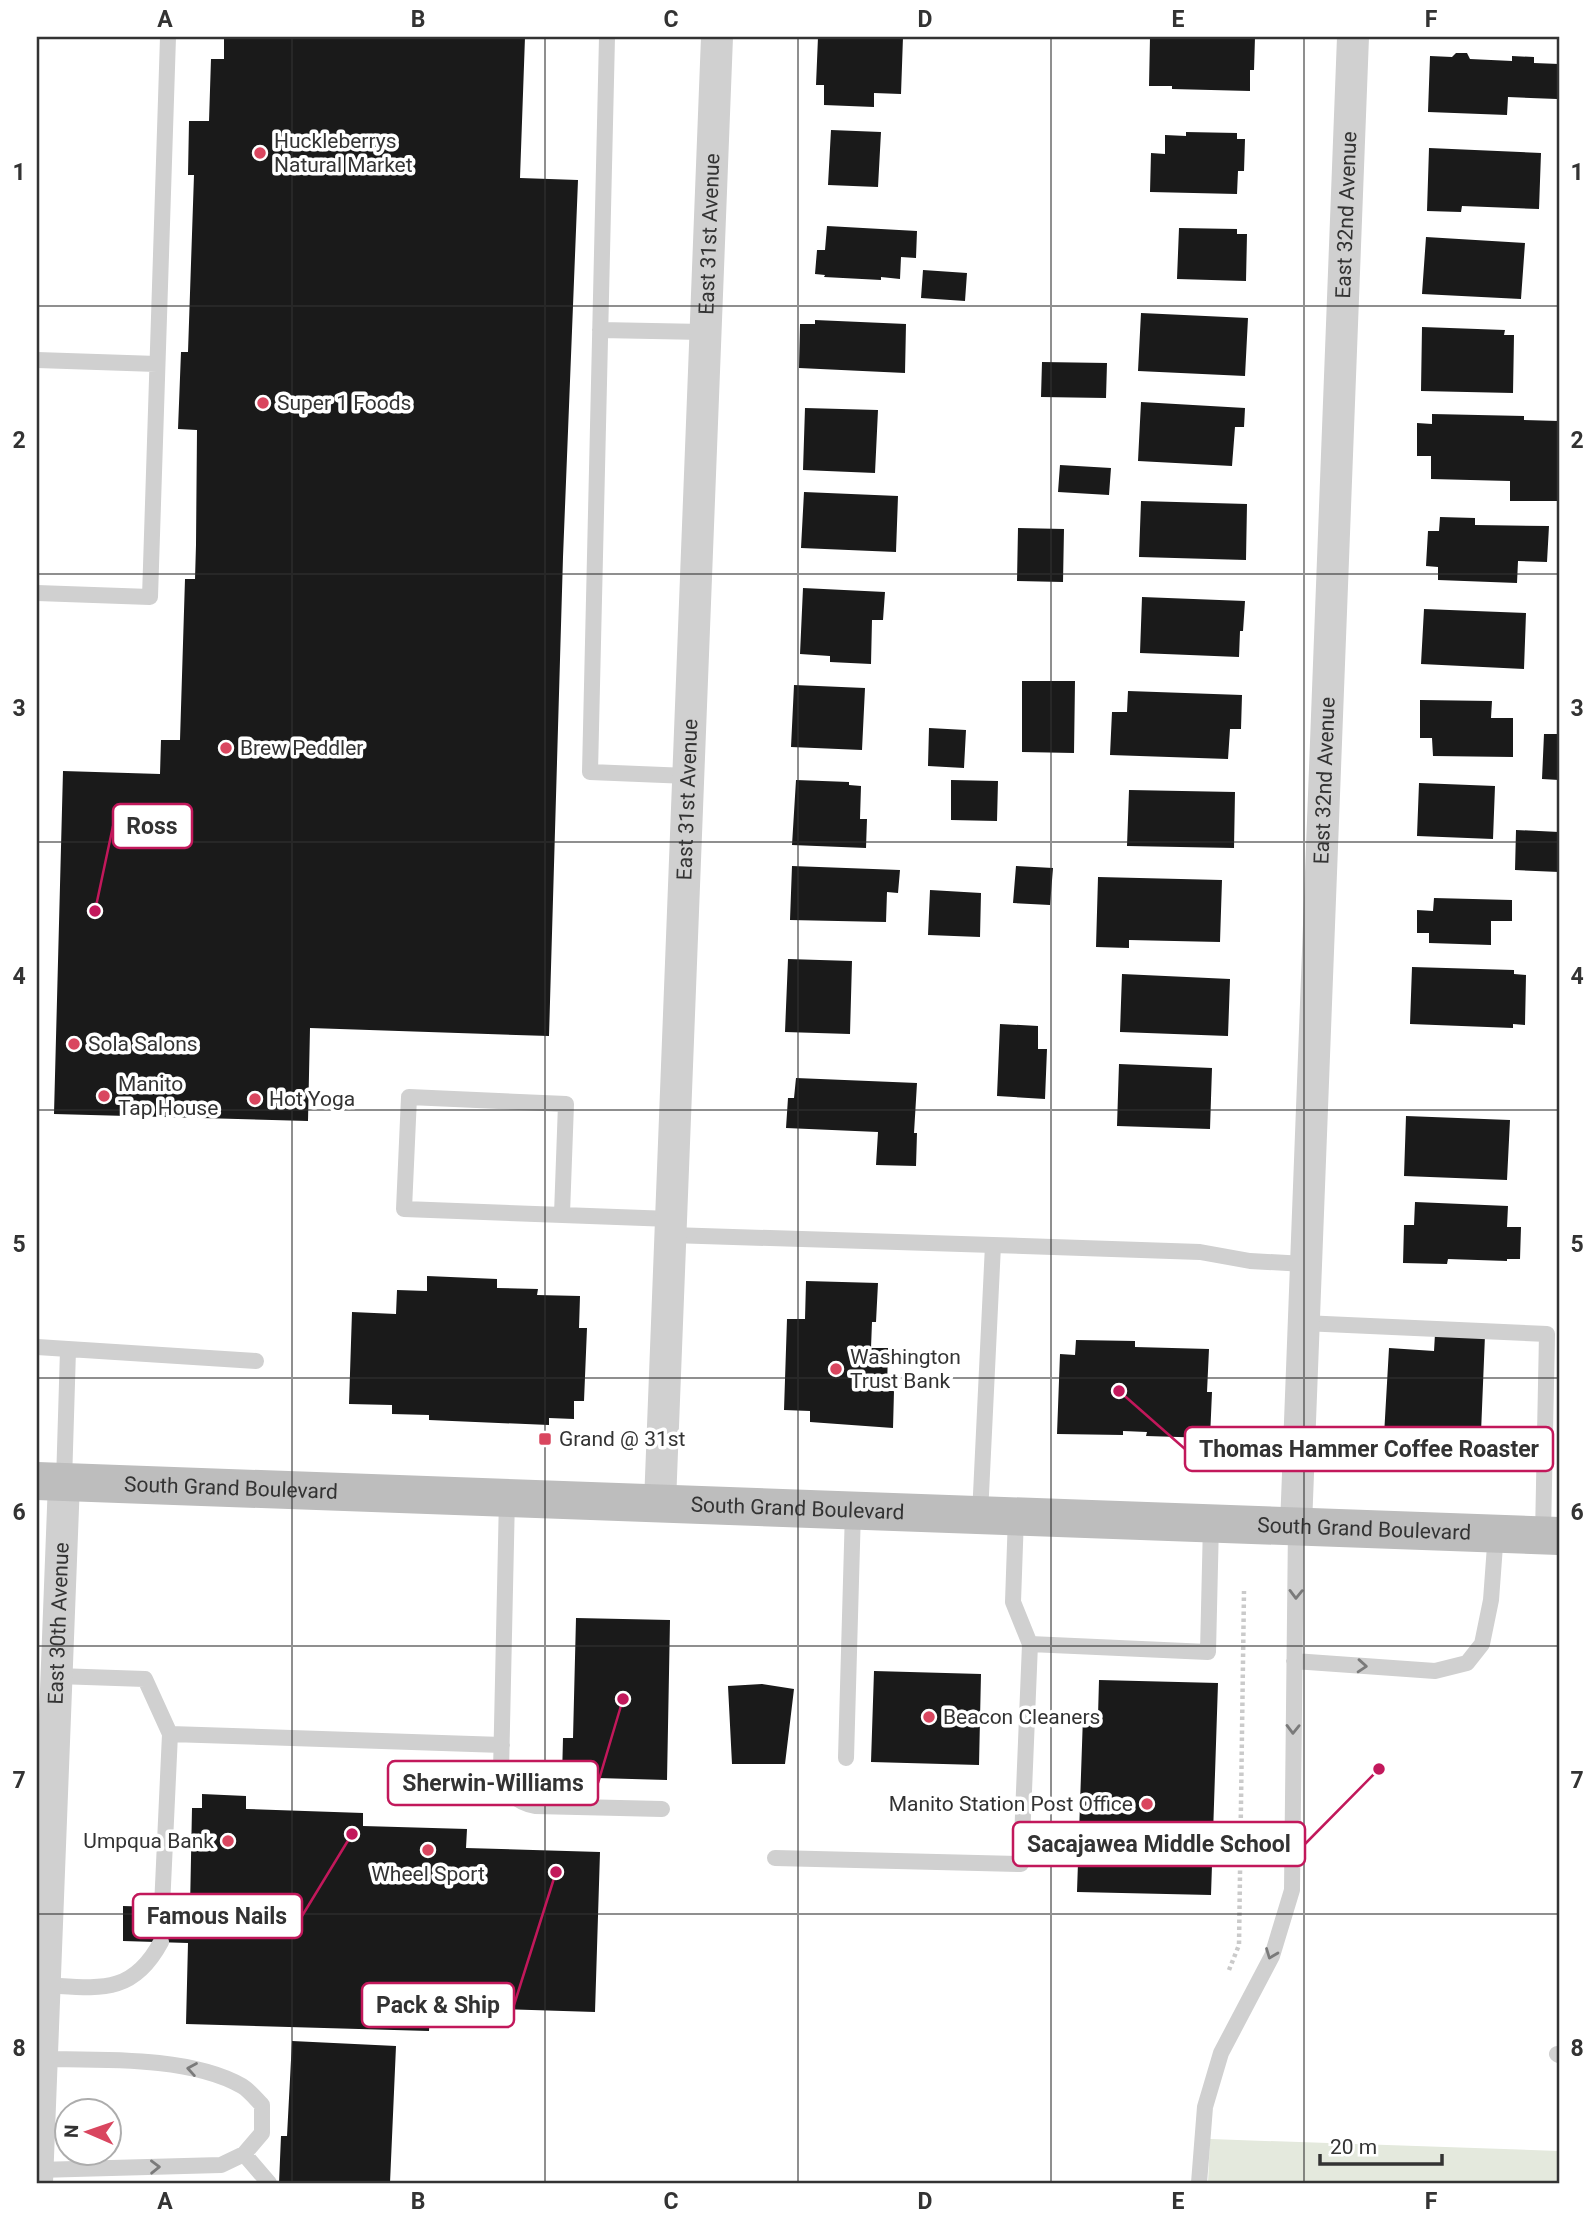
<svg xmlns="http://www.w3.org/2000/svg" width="1596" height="2220" font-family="Roboto,sans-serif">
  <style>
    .green { fill: #e4e9dd }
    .building { fill: #1a1a1a }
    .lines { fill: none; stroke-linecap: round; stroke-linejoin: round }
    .path { stroke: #cacaca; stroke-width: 4.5; stroke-dasharray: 3.5 3.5; stroke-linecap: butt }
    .lane { stroke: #d0d0d0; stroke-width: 16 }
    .street { stroke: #d0d0d0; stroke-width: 32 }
    .secondary { stroke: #bdbdbd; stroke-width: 38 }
    .oneway { stroke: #7a7a7a }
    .grid { fill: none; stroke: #333; stroke-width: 2; stroke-opacity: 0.55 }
    .poi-dot { fill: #d9465f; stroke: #fff; stroke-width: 2.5 }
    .labels { text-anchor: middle; stroke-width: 7; stroke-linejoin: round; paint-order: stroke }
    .poi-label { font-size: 21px; fill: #333; stroke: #fff; text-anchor: start }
    .street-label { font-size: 21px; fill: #333; stroke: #fff }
    .leader { fill: none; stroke: #c2185b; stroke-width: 2.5 }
    .callout-dot { fill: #c2185b; stroke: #fff; stroke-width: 2.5 }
    .callout { fill: #fff; stroke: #c2185b; stroke-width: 2.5 }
    .callout-label { font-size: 23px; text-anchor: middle; font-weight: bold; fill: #333 }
    .neatline { fill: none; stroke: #333; stroke-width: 2.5 }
    .grid-label { font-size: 23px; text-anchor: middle; font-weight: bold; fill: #333 }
  </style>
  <rect width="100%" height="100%" fill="#fff"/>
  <!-- green -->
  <path class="green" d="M1210,2139l349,12v32h-351z"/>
  <!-- building -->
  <path class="building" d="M224,37h301l-5,141 58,2 -15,377 -14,479 -239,-8 -2,93 -254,-7 9,-343 97,3 1,-34h19l5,-161h10l1,-34 1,-115 -19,-1 3,-77h7l6,-177h-6l1,-54h20l2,-62h13z
    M818,37h85l-2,57 -27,-1v14l-50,-2v-20h-8z
    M1150,37h105l-1,33h-4v21l-78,-2v-3h-23z
    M1456,53h11l3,6 42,2v-5l22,1v6l25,1 -2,35 -49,-2 -1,18 -79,-3 2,-56 22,1z
    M831,130l50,2 -3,55 -50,-2z
    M1186,132l51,1v6h8l-1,32h-6l-1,23 -87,-2 1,-39 14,1v-19l21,1z
    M1429,148l112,5 -2,56 -77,-3 -1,6 -34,-1z
    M827,226l90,5 -1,27 -15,-1 -1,22 -19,-2v3l-57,-3 1,-2 -10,-1 2,-24h8z
    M1179,228l58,1v5h10l-1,47 -69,-2z
    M1426,237l99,6 -4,56 -99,-5z
    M923,270l44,3 -2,28 -44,-3z
    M1141,313l107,5 -3,58 -107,-5z
    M815,320l91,4 -1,49 -106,-5 1,-44h15z
    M1422,327l83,3 -1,5h10l-1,58 -92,-2z
    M1042,362l65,1 -1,35 -65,-1z
    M1141,402l104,6 -1,19h-9l-3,39 -94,-5z
    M805,408l73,2 -3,63 -72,-3z
    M1432,414l92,2v4l35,1v80h-49v-20l-79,-2v-23h-14v-33l15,1z
    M1060,465l51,3 -2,27 -51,-3z
    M804,492l94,4 -2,56 -95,-4z
    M1141,501l106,3 -1,56 -107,-3z
    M1440,517l35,1v7l74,1 -2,36 -29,-1 -1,22 -79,-3v-13l-12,-1 2,-35h11z
    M1018,528l46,1 -1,53 -46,-1z
    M803,588l82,4 -2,28h-11l-1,44 -41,-2v-6l-30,-2z
    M1142,597l103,4 -2,30h-3l-1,26 -99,-4z
    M1424,609l102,4 -2,56 -103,-5z
    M1022,681h53l-1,72 -52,-1z
    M794,685l71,3 -3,62 -71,-3z
    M1128,691l114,4 -1,34h-11l-2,30 -118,-4 2,-43h15z
    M1420,700l72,1 -1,17h22v39l-80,-1 -1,-18h-12z
    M929,728l37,2 -2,38 -36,-2z
    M1544,734h15v46l-17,-1z
    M796,780l53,2v3l12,1 -1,33h7l-1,29 -74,-3z
    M951,780l47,1 -1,40 -46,-1z
    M1419,783l76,3 -2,53 -76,-3z
    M1129,790l106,2 -1,56 -107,-2z
    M1516,830l43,2v40l-44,-2z
    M792,866l108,4 -2,23 -11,-1 -1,30 -96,-2z
    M1016,866l37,2 -3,37 -37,-2z
    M1098,877l124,3 -2,62 -91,-2v8l-33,-1z
    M930,890l51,3 -1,44 -52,-2z
    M1434,898l78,2v21h-21v24l-62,-2v-10h-12v-23l16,1z
    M788,959l64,2 -2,73 -65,-2z
    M1412,967l102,3v4l12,1 -1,50 -12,-1v4l-103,-4z
    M1122,974l108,5 -2,57 -108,-4z
    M1000,1024l38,2v23h9l-2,50 -48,-3z
    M1119,1064l93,4 -2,61 -93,-3z
    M796,1078l121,5 -3,50h3l-1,33 -40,-1 2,-33 -92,-4 2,-30h6z
    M1406,1116l104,4 -3,60 -103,-4z
    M1415,1202l93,4 -1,21h14l-1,32h-13v2l-59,-2 -1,5 -44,-1 1,-38h10z
    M427,1276l70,3v9l41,1 -1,6 43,1 -1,32h8l-3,73h-10v18l-25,-1v7l-120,-5v-5l-37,-1v-9l-43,-1 3,-92 44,2 1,-24 30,1z
    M806,1281l72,2 -2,39h-4l-1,26h17l-1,43h7l-1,37 -83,-6v-11l-26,-1 3,-91h18z
    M1435,1334l50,1 -5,122 -97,-4 6,-105 45,3z
    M1076,1340l59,1v6l74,2 -2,43h5l-2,46 -64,-2 1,-4 -24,-1v4l-66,-1 3,-80 15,1z
    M576,1618l94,2 -3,160 -105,-3 1,-39h10z
    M874,1671l107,3 -2,91 -108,-3z
    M1099,1680l119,3 -7,212 -134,-3 6,-176h15z
    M762,1684l32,5 -9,75h-53l-4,-78z
    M202,1794l44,2v13l117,4v13l104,3 -1,19 134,4 -5,160 -165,-5 -1,24 -243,-7 2,-81 -65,-2v-35l67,2 2,-100h10z
    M292,2041l104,5 -6,137h-111l2,-47h6z"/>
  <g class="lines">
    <!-- path -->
    <path class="path" d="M1229,1970l10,-25 5,-354"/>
    <!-- lane -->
    <path class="lane" d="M607,37l-17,735 98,4
      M600,330l104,2
      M37,360l120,4
      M37,593l113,4 18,-560
      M562,1214l4,-110 -157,-7 -5,112 267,10
      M671,1235l322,10 -13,270
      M993,1245l207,7 50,9 55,3
      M1303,1323l244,11 -4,201
      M37,1347l219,14
      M64,1482l4,-132
      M507,1497l-6,275c7,19 13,30 34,34l127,3
      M1030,1644l178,8 3,-129
      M1294,1661l141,10 32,-8 15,-19 9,-44 5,-68
      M57,1676l88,3 25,55 332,11
      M846,1758l7,-248
      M775,1858l246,6 9,-220 -17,-42 3,-86
      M162,1907l8,-173
      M45,1985c53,3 87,11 116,-43
      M1557,2054l2,1
      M244,2154l25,29
      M38,2170l183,-5 23,-11 18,-21v-28c-6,-6 -13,-15 -20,-19 -52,-30 -141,-26 -200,-27
      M1199,2183l6,-76 16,-54 51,-97 20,-66 4,-364"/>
    <!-- street -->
    <g class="street">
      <path id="s1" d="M660,1503l57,-1466"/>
      <path id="s2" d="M1296,1526l57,-1489"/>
      <path id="s3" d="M37,2183l27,-701"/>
    </g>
    <!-- secondary -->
    <path class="secondary" id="s4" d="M37,1481l1522,55"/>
  </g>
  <!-- one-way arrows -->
  <defs><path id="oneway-chevron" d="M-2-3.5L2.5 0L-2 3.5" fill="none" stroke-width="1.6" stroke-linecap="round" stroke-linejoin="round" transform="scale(1.75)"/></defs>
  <g class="oneway">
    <use href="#oneway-chevron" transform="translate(1296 1594) rotate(91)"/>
    <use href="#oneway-chevron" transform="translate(1362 1666) rotate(4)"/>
    <use href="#oneway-chevron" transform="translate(1293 1729) rotate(91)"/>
    <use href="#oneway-chevron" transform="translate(1271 1954) rotate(111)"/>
    <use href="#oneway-chevron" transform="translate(192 2069) rotate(-170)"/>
    <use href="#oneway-chevron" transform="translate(155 2167) rotate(-1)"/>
  </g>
  <!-- grid -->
  <path class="grid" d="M292,37v2146M545,37v2146M798,37v2146M1051,37v2146M1304,37v2146M37,306h1522M37,574h1522M37,842h1522M37,1110h1522M37,1378h1522M37,1646h1522M37,1914h1522"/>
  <!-- markers -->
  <g class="poi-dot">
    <circle cx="260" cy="153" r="7"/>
    <circle cx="263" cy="403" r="7"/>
    <circle cx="226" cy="748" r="7"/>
    <circle cx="74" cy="1044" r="7"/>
    <circle cx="104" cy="1096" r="7"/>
    <circle cx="255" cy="1099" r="7"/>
    <circle cx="836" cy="1369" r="7"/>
    <rect x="538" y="1432" width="14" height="14" rx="3.5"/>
    <circle cx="929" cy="1717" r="7"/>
    <circle cx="1147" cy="1804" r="7"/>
    <circle cx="228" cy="1841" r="7"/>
    <circle cx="428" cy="1850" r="7"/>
  </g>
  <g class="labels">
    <!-- poi labels -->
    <g class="poi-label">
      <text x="274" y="148">Huckleberrys<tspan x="274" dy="24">Natural Market</tspan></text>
      <text x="277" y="410">Super 1 Foods</text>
      <text x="240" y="755">Brew Peddler</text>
      <text x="88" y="1051">Sola Salons</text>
      <text x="118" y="1091">Manito<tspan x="118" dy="24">Tap House</tspan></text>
      <text x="269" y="1106">Hot Yoga</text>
      <text x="850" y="1364">Washington<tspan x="850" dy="24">Trust Bank</tspan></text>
      <text x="559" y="1446">Grand @ 31st</text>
      <text x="943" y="1724">Beacon Cleaners</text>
      <text x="1133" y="1811" text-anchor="end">Manito Station Post Office</text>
      <text x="214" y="1848" text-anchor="end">Umpqua Bank</text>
      <text x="428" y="1881" text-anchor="middle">Wheel Sport</text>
    </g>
    <!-- street labels -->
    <g class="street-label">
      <text dy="7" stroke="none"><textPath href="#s2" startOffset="1312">East 32nd Avenue</textPath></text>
      <text dy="7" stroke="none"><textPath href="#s1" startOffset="1270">East 31st Avenue</textPath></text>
      <text dy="7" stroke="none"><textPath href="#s2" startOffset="746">East 32nd Avenue</textPath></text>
      <text dy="7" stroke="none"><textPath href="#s1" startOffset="704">East 31st Avenue</textPath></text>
      <text dy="7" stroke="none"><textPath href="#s4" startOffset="194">South Grand Boulevard</textPath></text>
      <text dy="7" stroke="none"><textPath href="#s4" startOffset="761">South Grand Boulevard</textPath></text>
      <text dy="7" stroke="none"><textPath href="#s4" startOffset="1328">South Grand Boulevard</textPath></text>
      <text dy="7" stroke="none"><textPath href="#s3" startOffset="560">East 30th Avenue</textPath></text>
    </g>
  </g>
  <!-- callouts -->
  <path class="leader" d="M95 911L113 826M1119 1391L1185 1449M623 1699L598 1783M1379 1769L1305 1844M352 1834L302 1916M556 1872L514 2005"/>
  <g class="callout-dot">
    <circle cx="95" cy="911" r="7"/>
    <circle cx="1119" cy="1391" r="7"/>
    <circle cx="623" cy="1699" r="7"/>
    <circle cx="1379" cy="1769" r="7"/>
    <circle cx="352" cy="1834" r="7"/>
    <circle cx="556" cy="1872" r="7"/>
  </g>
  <g class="callout">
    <rect x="113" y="804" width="79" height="44" rx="7"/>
    <rect x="1185" y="1427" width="368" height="44" rx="7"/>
    <rect x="388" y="1761" width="210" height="44" rx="7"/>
    <rect x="1013" y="1822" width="292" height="44" rx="7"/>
    <rect x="133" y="1894" width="169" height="44" rx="7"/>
    <rect x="362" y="1983" width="152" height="44" rx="7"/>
  </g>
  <g class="callout-label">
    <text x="152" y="834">Ross</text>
    <text x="1369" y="1457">Thomas Hammer Coffee Roaster</text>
    <text x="493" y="1791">Sherwin-Williams</text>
    <text x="1159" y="1852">Sacajawea Middle School</text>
    <text x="217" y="1924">Famous Nails</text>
    <text x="438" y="2013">Pack &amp; Ship</text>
  </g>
  <!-- border -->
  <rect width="1596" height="2220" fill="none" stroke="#ffffff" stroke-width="77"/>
  <!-- north arrow -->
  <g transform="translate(88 2132) rotate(272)"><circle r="33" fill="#ffffff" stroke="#adadad" stroke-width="2"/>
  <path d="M0-5L12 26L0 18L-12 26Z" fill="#d9465f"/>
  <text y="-10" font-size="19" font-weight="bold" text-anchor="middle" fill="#333333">N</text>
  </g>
  <!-- scale -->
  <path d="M1320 2154v10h122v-10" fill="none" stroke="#333333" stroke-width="3.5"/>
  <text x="1330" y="2154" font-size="21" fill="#333333" stroke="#ffffff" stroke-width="5" paint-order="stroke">20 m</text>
  <rect x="38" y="38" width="1520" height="2144" class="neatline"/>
  <g class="grid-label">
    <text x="165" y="27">A</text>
    <text x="418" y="27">B</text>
    <text x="671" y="27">C</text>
    <text x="925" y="27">D</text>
    <text x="1178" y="27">E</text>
    <text x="1431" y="27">F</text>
    <text x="19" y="180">1</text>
    <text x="1577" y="180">1</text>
    <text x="19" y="448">2</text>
    <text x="1577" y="448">2</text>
    <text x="19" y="716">3</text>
    <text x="1577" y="716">3</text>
    <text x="19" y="984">4</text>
    <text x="1577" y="984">4</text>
    <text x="19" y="1252">5</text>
    <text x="1577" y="1252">5</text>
    <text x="19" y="1520">6</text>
    <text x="1577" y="1520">6</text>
    <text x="19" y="1788">7</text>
    <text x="1577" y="1788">7</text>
    <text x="19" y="2056">8</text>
    <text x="1577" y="2056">8</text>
    <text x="165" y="2209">A</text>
    <text x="418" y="2209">B</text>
    <text x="671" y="2209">C</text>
    <text x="925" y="2209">D</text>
    <text x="1178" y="2209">E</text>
    <text x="1431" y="2209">F</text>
  </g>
</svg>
